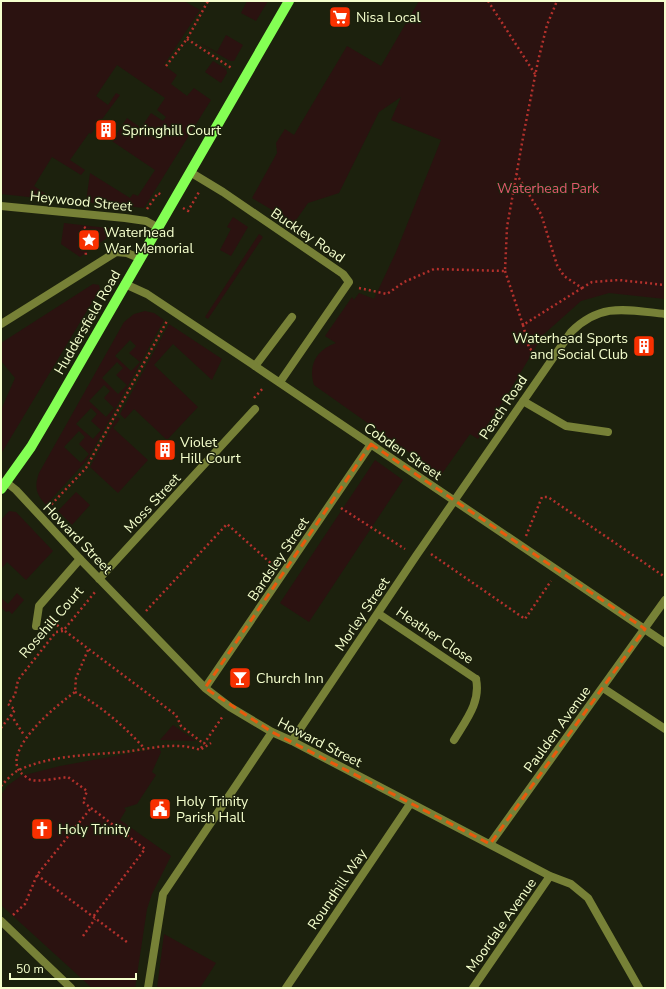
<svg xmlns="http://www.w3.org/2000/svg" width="666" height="989" font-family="'Nunito Sans',sans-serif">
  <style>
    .green { fill: #2b1210; fill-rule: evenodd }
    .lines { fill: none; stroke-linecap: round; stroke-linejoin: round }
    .path { stroke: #b4312c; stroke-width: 2.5; stroke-dasharray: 2 3; stroke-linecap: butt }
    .lane { stroke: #778137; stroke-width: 8 }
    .street { stroke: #778137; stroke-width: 8 }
    .primary { stroke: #84ff54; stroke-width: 10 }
    .marked { fill: none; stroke: #e8590c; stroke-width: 3; stroke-dasharray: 8 5; stroke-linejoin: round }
    .labels { text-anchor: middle; stroke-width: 3; stroke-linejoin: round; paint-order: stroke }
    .poi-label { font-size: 14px; fill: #f5ffcd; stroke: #1c210d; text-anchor: start }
    .park-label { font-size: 14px; fill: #e0586d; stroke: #1c210d }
    .street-label { font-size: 14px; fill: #f5ffcd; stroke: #1c210d }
  </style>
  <rect width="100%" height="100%" fill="#1c210d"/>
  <!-- green -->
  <path class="green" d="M1,1h183l16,9 -36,55 13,10 -6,9 16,12 7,-8 17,12 -67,108 -58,-6 4,-29 40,25 3,-4 5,2 17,-26 -43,-29 15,-23 14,10 10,-15 12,8 3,-4 -9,-7 8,-12 -48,-33 -21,31 12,9 8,-12 4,2 -29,39 -2,-1 -19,27 15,10 -4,5 -29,-18 -18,29 15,10 -2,3 -46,-5z
    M247,1h21l-12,20 -15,-8z
    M419,1h246v298l-56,-6 -28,8 -38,34 -34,57 -31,47 -8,-5 -29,41 -127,-90c-6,-20 2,-35 22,-42l-11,-7 27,-39 2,3 5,-7 15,6 22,-47 45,-112 -50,-20 10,-23 -22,15 -40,81 -31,10 -14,20 -42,-25 25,-45 -1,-10 9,-14 9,6 53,-89 34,20z
    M226,35l17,10 -9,16h-4l-32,-19 19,10z
    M213,61l13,8 1,4 -6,10 -16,-11z
    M233,217l15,10 -17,29 -11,-6 11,-21 -4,-2z
    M64,223l52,6 2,1 -38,27 -19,-13z
    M259,234l4,3 -55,82 -3,-2z
    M93,284l6,1 1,4 -99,165v-44l14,-32 -14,-17v-18z
    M145,311l9,2 10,7 -76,139 -42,46c-10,-11 -12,-18 -7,-32l85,-151 10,-8zM130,340l6,6 -7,7 11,9 -9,9 -16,-15zM117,362l6,6 -7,7 11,10 -9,9 -16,-16zM104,385l6,6 -6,7 10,10 -8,9 -17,-16zM91,408l6,6 -6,7 10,9 -8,9 -17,-15zM79,431l6,6 -6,7 10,10 -8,9 -17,-16z
    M169,324l53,35 -10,21 -39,-36 -19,21 44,42 -31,33 -33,-31 -9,10 -5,-5z
    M117,417l3,2 -7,9 35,32 -30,33 -28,-26z
    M375,460l28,20 -94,142 -29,-19z
    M76,492l14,13 -18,20 -14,-14z
    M9,511l7,1 37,39 -27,29 -19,-18 -6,7v-49z
    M17,593l7,7 -12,14 -3,-3 -3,1 -5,-5v-9l7,6z
    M173,725l23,16 -36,-1z
    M159,748l2,4 -9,20 4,3 -19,29 -13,4 2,2 -6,10 51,36 -19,38 -5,15 -12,79h-43l-91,-83v-110l6,-9 14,-10 39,-10z
    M164,934l52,29 -16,25h-43z"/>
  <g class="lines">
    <!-- path -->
    <path class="path" d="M488,1l47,73
      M187,39l46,30
      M166,66l21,-27 21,-38
      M183,208l5,3 11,-19
      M147,209l11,-16 4,2
      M84,227l6,4 -5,12 1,13
      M505,271l18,54 59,-37 -18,-12 -7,-11 -16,-51 -24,-39
      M359,288l28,6 17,-12 30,-13 71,2 2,-44 17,-95 14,-71 9,-36 10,-24
      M582,288l10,-6 27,-2 46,5
      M523,325l6,23 11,9
      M254,398l10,-11
      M48,508l38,-40 81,-147
      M341,508l64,41
      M526,536l16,-39h6l117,80
      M431,554l94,65 26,-38
      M146,611l81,-87 47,42
      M49,619l127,96 5,11 23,18
      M88,650l-12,28 -1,14c-17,12 -75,59 -54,81 3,2 7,6 10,7 8,2 29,-2 37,-3l19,14 -4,11 62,47 -52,68
      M75,692c25,13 50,35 69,56
      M11,715l13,20
      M1,728l14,-18 -7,-6 7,-9 3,-15 38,-48 7,-1 32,-39
      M201,748l22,-32
      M1,786c5,-5 11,-13 18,-16 32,-15 71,-15 105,-18 24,-3 53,-11 76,-2l11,-7
      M37,875l90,67
      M13,915l12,-11 12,-29 54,-67
      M83,936l12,-17"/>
    <!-- lane -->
    <path class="lane" d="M255,366l37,-49
      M36,626l3,-20 41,-47
      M603,688l62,41
      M454,740c12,-20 27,-38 22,-61"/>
    <!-- street -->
    <path class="street" d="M190,172l33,20 120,82 6,8 -69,100
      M1,206l124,12 21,3 11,6
      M125,284l22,10 108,72 410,277
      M1,324l115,-72 11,1 12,5
      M523,401l43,25 42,6
      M6,482l10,8 64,69 125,129 25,19 42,25 20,9 258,135 21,8 17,14 51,90
      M99,579l156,-170
      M379,614l97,65
      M205,688l166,-244
      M292,741l124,-185 155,-224c30,-30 56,-22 94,-18
      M490,844l175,-244
      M1,921l70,67
      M148,988l15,-94 109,-162
      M286,988l124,-184
      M473,988l77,-112"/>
    <!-- primary -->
    <path class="primary" d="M1,489l30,-42 23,-39 235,-407"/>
  </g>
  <!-- marked area -->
  <path class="marked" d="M371,444l274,185 -155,215 -218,-112 -67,-44z"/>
  <!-- icons -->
  <defs>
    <g id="supermarket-square" transform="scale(1.15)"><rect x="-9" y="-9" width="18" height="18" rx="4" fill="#f83000" stroke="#1c210d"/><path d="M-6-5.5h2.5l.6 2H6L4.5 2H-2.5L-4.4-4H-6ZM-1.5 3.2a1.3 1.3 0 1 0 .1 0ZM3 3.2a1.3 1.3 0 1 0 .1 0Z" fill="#fff"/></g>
    <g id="building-square" transform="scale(1.15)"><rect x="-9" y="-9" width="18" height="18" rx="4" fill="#f83000" stroke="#1c210d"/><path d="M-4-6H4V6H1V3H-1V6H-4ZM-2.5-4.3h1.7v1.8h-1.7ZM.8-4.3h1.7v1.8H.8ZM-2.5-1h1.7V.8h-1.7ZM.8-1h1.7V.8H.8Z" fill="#fff"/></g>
    <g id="sight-square" transform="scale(1.15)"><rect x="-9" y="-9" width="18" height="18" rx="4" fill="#f83000" stroke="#1c210d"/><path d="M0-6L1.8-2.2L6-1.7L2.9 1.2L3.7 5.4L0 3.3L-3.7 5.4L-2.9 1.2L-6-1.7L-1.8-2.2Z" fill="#fff"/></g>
    <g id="bar-square" transform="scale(1.15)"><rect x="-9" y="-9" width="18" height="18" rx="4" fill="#f83000" stroke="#1c210d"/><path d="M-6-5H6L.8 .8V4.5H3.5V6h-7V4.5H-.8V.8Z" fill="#fff"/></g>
    <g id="civic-square" transform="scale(1.15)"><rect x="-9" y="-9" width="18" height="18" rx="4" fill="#f83000" stroke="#1c210d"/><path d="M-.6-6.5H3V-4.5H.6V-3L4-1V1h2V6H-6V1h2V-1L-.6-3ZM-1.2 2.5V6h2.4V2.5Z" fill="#fff"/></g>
    <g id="church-square" transform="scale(1.15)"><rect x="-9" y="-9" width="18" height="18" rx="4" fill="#f83000" stroke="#1c210d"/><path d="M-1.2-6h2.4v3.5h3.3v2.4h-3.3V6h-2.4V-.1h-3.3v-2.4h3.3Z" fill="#fff"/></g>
  </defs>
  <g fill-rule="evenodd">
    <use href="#supermarket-square" x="340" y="17"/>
    <use href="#building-square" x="106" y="130"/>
    <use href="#sight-square" x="89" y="240"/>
    <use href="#building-square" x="644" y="346"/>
    <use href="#building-square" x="165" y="450"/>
    <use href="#bar-square" x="240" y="678"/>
    <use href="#civic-square" x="160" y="809"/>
    <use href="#church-square" x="42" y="829"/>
  </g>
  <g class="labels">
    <!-- poi labels -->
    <g class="poi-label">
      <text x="356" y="22">Nisa Local</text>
      <text x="122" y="135">Springhill Court</text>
      <text x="104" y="237">Waterhead<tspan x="104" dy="16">War Memorial</tspan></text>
      <text x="628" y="343" text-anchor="end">Waterhead Sports<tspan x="628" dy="16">and Social Club</tspan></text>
      <text x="180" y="447">Violet<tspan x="180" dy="16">Hill Court</tspan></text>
      <text x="256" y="683">Church Inn</text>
      <text x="176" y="806">Holy Trinity<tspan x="176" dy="16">Parish Hall</tspan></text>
      <text x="58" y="834">Holy Trinity</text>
    </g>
    <!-- park labels -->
    <g class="park-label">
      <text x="548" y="193">Waterhead Park</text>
    </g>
    <!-- street labels -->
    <g class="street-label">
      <text transform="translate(81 201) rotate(6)" y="5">Heywood Street</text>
      <text transform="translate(308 235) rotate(34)" y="5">Buckley Road</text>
      <text transform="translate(87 322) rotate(-60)" y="5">Huddersfield Road</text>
      <text transform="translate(503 407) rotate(-56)" y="5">Peach Road</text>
      <text transform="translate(403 451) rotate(34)" y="5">Cobden Street</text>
      <text transform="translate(152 503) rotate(-47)" y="5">Moss Street</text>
      <text transform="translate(78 538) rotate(46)" y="5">Howard Street</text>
      <text transform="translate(278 559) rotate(-56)" y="5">Bardsley Street</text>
      <text transform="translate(362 614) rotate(-56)" y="5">Morley Street</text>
      <text transform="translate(51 622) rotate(-49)" y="5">Rosehill Court</text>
      <text transform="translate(435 635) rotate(34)" y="5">Heather Close</text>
      <text transform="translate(557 729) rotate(-54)" y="5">Paulden Avenue</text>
      <text transform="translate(320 742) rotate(27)" y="5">Howard Street</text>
      <text transform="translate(337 889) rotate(-56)" y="5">Roundhill Way</text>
      <text transform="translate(501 925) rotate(-55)" y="5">Moordale Avenue</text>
    </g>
  </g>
  <!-- border -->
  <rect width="666" height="989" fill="none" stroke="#f5ffcd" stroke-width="4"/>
  <!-- scale -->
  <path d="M10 973v6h126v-6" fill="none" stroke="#f5ffcd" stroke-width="2"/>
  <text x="16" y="973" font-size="12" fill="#f5ffcd" stroke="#1c210d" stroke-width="3" paint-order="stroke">50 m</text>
</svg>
